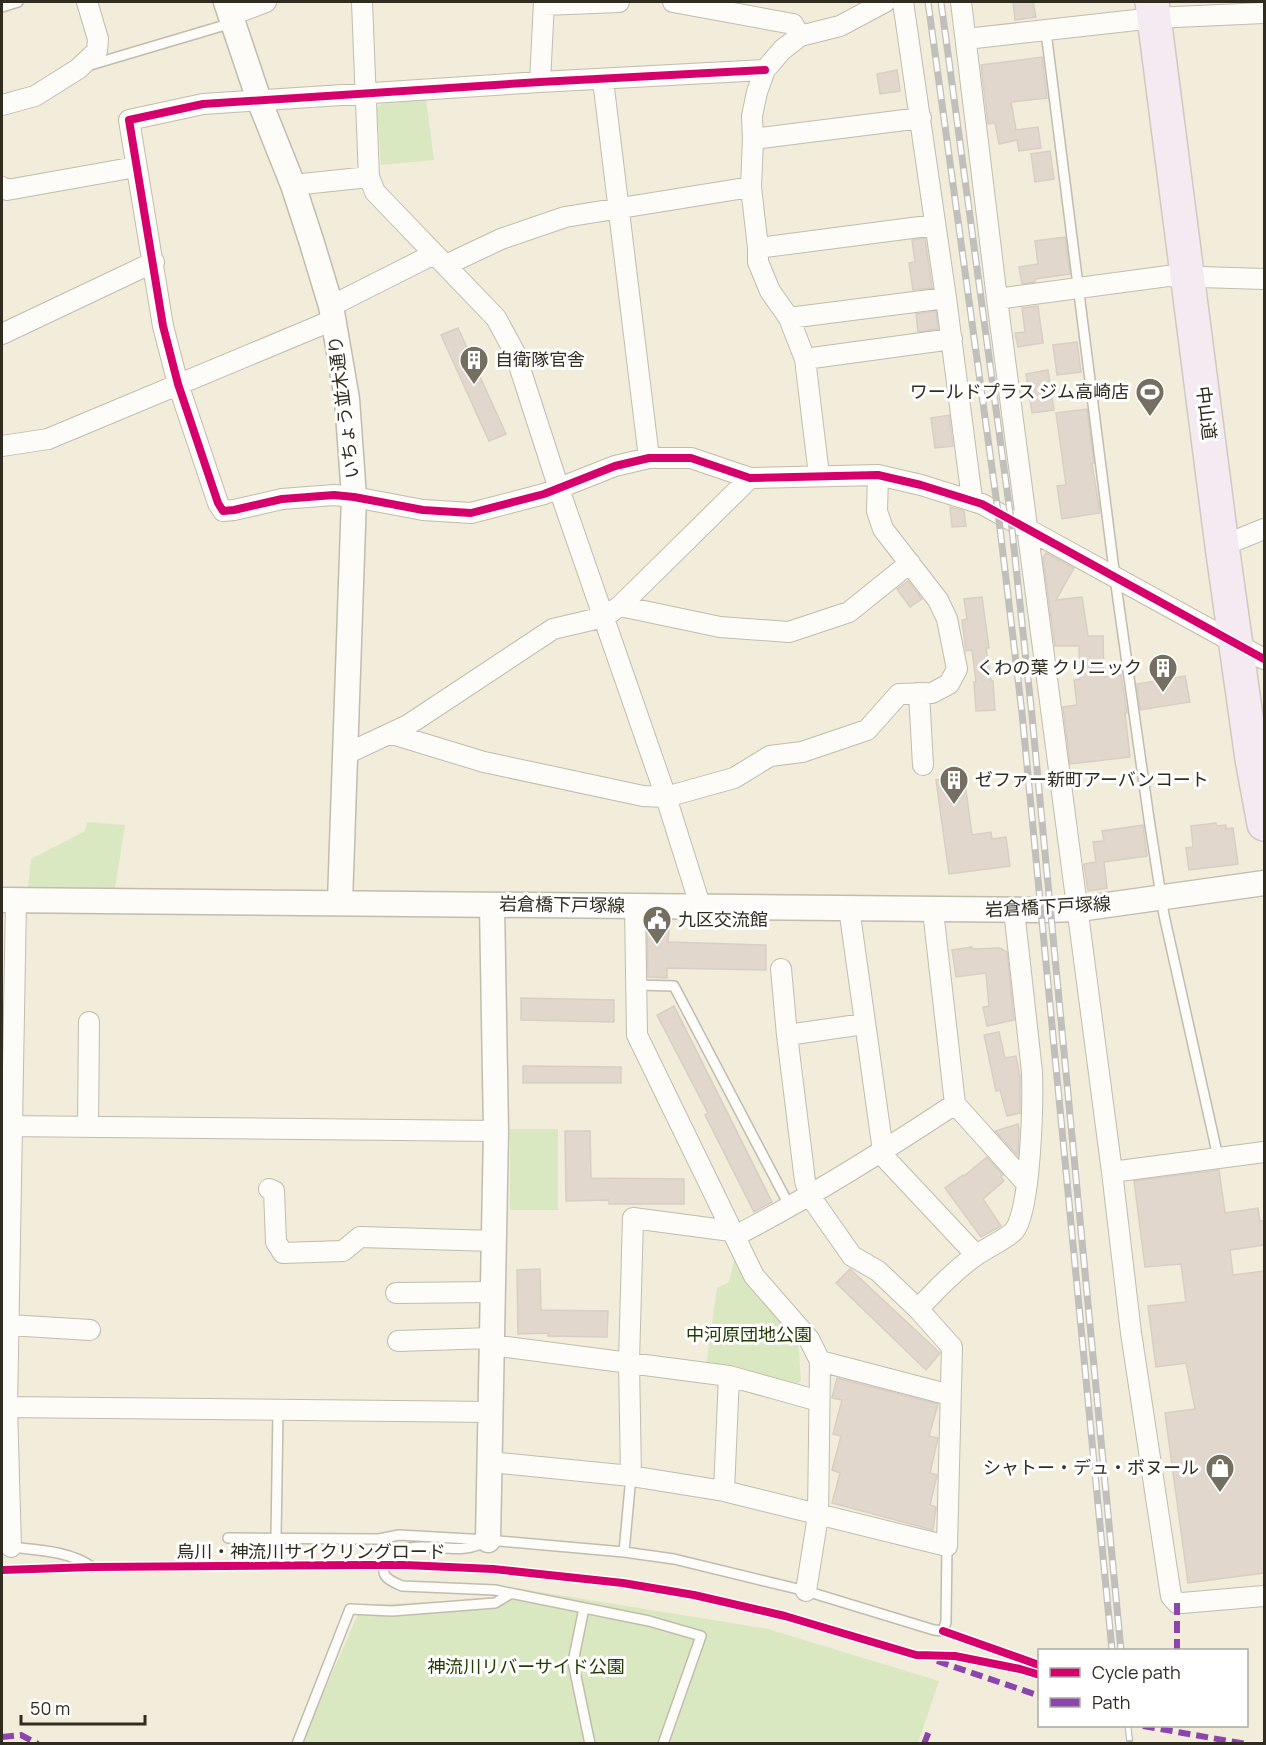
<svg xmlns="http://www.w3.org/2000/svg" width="1266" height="1745" font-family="Manrope,'Noto Sans JP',sans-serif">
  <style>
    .green { fill: #dae8c2 }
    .building { fill: #e1d7cd; stroke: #d8cec3; stroke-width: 1.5 }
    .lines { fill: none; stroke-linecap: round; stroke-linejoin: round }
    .service-casing { stroke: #c1bcae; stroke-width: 12 }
    .minor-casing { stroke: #c1bcae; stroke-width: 22 }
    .tertiary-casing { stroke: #c1bcae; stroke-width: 27 }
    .trunk-casing { stroke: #cdcac0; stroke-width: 36 }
    .service { stroke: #fdfcf9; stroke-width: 9 }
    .minor { stroke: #fdfcf9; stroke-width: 20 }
    .tertiary { stroke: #fdfcf9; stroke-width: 24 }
    .trunk { stroke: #f4eaf1; stroke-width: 33 }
    .rail-casing { stroke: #c1bfbb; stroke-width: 7 }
    .rail { stroke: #fff; stroke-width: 4.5; stroke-dasharray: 14; stroke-linecap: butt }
    .quiet { stroke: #8e44ad; stroke-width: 6; stroke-dasharray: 12 6; stroke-linecap: butt }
    .cycleway-casing { stroke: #fff; stroke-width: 11 }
    .cycleway { stroke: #d6006c; stroke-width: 8 }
    .labels { text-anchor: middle; stroke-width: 6; stroke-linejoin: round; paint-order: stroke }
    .poi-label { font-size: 18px; fill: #302c1f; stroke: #fff; text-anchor: start }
    .street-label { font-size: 18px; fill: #302c1f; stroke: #fff }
    .park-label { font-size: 18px; fill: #233b01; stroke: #fff }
  </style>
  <rect width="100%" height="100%" fill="#f2ecda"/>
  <!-- green -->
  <path class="green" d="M426,99l8,61 -53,5 -4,-57 7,-6z
    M87,822l38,3 -10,63h-87l3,-29 54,-28z
    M510,1129h48v81h-48z
    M735,1257l63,80 3,44 -9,6 -86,-21 11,-78 12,-6z
    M509,1587l259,42 171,52 -21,62 -617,1 61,-139 130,-6z"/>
  <!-- building -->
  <path class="building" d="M1013,2h20l3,15 -21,3z
    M1042,57l5,41 -36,4 5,28 22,-3 3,21 -22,3 -2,-11 -18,4 -4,-21 -7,1 -7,-59z
    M897,70l3,21 -20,3 -3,-20z
    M1050,151l4,28 -19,3 -4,-28z
    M1065,237l5,37 -35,5v3l-13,2 -3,-17 19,-3 -3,-23z
    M925,238l7,50 -19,2 -4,-27 6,-1 -3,-22z
    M1038,306l5,37 -25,4 -3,-14 10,-1 -3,-24z
    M936,311l2,18 -20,3 -2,-18z
    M458,328l48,106 -17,7 -48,-106z
    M1077,342l4,30 -24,3 -4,-30z
    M1048,370l6,40 -22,3 -6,-39z
    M1087,409l7,54h-2l8,50 -38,6 -5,-33 9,-1 -10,-72z
    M949,415l4,31 -18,2 -4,-30z
    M950,507l14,4 2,15 -14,1z
    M1046,553l28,15 -18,32 26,-3 6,39h15l1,41 17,-2 6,38h-2l5,44 -60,7 -7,-57 14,-2 -3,-25 6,-1 -1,-33h-24l-12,-88z
    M908,581l14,18 -12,8 -13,-18z
    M982,597l7,51h-3l5,33h2l2,29 -19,1 -2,-29h2l-4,-32 -6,1 -4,-31 5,-1 -3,-20z
    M1185,676l5,26 -50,8 -3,-26z
    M964,776l8,59 19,-3 1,7 14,-2 4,29 -61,8 -13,-94z
    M1216,823l1,3 9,-1v4l7,-1 5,36 -49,6 -3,-22 7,-1 -2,-21z
    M1143,825l4,31 -43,6 3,26 -19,3 -4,-27 12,-2 -3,-20 11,-1 -2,-10z
    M647,927l22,1 -1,14 98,3v25l-99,-2v10l-19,-1z
    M972,947v2l28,-1 7,4 7,68 -27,6 -4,-19 6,-1 -3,-33 -30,4 -4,-27z
    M521,998l93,2v22l-93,-2z
    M674,1006l98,196 -18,10 -49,-97 3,-2 -51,-98z
    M999,1032l6,26 11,-2 4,20v37l-13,3 -7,-26 -4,1 -12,-56z
    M523,1066l98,1v16h-98z
    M1018,1124l1,5 -1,27 -23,-25z
    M565,1131h25l1,47 93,1v25h-75v-4l-43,1z
    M987,1157l16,18 -2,2 3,4 -21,18 18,27 -20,11 -36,-49 18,-13 1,1z
    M1219,1170l6,43 33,-5 2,13h4v24l-34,5 3,25 31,-4v302l-76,10 -23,-170 30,-4 -9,-46 -30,4 -8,-61 38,-4 -5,-38 -36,3 -11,-86z
    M540,1269l1,41 67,1 -1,26 -59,-1v-3l-30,1 -1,-64z
    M850,1269l90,84 -14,17 -90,-87z
    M837,1378l101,26 -9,32 9,2 -8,35 7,2 -7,30 6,2 -3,23 -101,-27 8,-30 -8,-3 9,-34 -8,-2 9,-34 -10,-2z"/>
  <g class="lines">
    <!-- service casing -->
    <g class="service-casing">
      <path id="service" d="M2,7l16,-5
        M1046,32l69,546 34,241 15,96 54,242
        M87,66l145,-43
        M637,985l37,1 116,221
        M228,1538l151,1 20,-4 89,5 136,12 50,7 132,32 128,39 9,1 3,-9 1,-76
        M276,1538l2,-127
        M486,1541c-23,15 -51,2 -76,7 -8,1 -16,4 -23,8 -8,19 -2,23 15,30l93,4 154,31 52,15 -38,108
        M11,1547c26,3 59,4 81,20
        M624,1552l7,-76
        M584,1608l-11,54 17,82
        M297,1744l53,-135 42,2 103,-8 15,-9"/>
    </g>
    <!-- minor casing -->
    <g class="minor-casing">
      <path id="minor" d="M362,2l7,175 6,15 121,126 19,35 44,136 107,308 34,108
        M673,2l120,22 7,12
        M903,2l43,296 26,201
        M961,2l36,297 115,873 19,161 40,263 6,7h5l82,-7
        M544,5l75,-3
        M229,16l37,-14
        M966,39l188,-21 110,-5
        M765,70l-225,12 -337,22 -74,16 34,206 15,58 40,119 5,8 11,-1 48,-11 52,-4 20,2 69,13 48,3 73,-19 71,-28 34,-8h42l59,20 128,-3 43,10 61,19 282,155
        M603,80l46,378
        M540,82l4,-80
        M2,105l33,-9 43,-27 19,-18 1,-12 -11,-37
        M753,139l168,-21
        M293,185l76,-8
        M2,187l5,3 129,-23
        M758,248l177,-23
        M446,265l55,-26 64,-22 186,-30
        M997,299l171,-23 96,3
        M331,306l103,-52
        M789,318l157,-20
        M2,334l152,-72
        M805,359l147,-20
        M2,446l46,-7 285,-119
        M819,475l-14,-116 -16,-41 -19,-27 -12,-29v-14l-7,-61 2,-48 -1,-23 5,-24 8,-22 17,-20 18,-14 40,-10 45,-24
        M1222,546l42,-17
        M620,606l100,21 69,5 60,-20 61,-49
        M919,693l4,72
        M392,734l92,28 159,34 23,1 68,-19 36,-22 32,-4 65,-22 32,-36 33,-1 17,-9 8,-15 -10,-50 -9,-19 -55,-71 -6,-18 1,-36
        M344,755l64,-30 145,-96 51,-12 16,-11 130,-128
        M635,906l2,129 117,241 55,63 11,22 -2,155 -12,75
        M849,908l34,243 4,9 89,95
        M933,911l22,193 71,79
        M787,1035l77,-11
        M2,1126l494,5
        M88,1127l1,-105
        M1112,1172l152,-20
        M269,1189l5,2 2,51 7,11 60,-2 17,-14 134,4
        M735,1236c76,-39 149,-85 220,-132
        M396,1293l97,-1
        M918,1309c18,-19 36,-38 57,-53 11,-8 30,-16 39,-25 17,-19 19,-130 18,-159l-18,-162
        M9,1325l81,5
        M398,1341l94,-3
        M492,1345l237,31 90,25
        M820,1361l130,34
        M2,1407l489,5
        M490,1462l141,14 93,15 223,55 5,-199 -34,-38 -40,-38 -26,-15 -42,-60 -5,-15 -18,-146 -6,-66
        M631,1476l-2,-114 4,-144 98,13
        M724,1491l5,-115
        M11,1547l-4,-140 9,-507"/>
    </g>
    <!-- tertiary casing -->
    <g class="tertiary-casing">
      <path id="tertiary" d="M226,2l33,98 34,85 18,55 20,66 16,93 7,98 -14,405
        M2,900l1040,10 37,-1 185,-26
        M488,1540l8,-409 -4,-226"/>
    </g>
    <!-- trunk casing -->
    <g class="trunk-casing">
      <path id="trunk" d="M1152,2l70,544 30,213 12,65"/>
    </g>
    <!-- service -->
    <use href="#service" class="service"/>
    <!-- minor -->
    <use href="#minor" class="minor"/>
    <!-- tertiary -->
    <use href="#tertiary" class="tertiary"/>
    <!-- trunk -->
    <use href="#trunk" class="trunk"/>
    <!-- rail casing -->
    <g class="rail-casing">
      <path id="rail" d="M928,2l70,510 24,201 90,937
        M941,2l70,518 21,196 89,934
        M1128,1726l2,18"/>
    </g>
    <!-- rail -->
    <use href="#rail" class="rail"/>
    <!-- quiet -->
    <path class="quiet" d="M1177,1603v47
      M937,1661l103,35
      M1143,1726l103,18
      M2,1737l19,-2 17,9
      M924,1744l5,-13"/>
    <!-- cycleway casing -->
    <g class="cycleway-casing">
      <path id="cycleway" d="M765,70l-225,12 -337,22 -74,16 34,206 15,58 40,119 5,8 11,-1 48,-11 52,-4 20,2 69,13 48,3 73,-19 71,-28 34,-8h42l59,20 128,-3 43,10 61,19 282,155
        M2,1570l90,-3 271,-2h42l88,4 130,14 71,12 91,21 131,39 39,1 65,13 20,6
        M943,1631l96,34"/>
    </g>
    <!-- cycleway -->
    <use href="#cycleway" class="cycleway"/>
  </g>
  <!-- icons -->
  <defs>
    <g id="building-pin" transform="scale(1.5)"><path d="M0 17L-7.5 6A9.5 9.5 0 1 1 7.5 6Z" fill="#746f60" stroke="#fff"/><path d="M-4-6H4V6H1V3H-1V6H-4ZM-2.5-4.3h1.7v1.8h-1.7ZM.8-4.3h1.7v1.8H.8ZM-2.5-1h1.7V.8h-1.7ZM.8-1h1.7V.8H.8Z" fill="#fff"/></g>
    <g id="stadium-pin" transform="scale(1.5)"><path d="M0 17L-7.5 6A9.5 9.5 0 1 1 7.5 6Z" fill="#746f60" stroke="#fff"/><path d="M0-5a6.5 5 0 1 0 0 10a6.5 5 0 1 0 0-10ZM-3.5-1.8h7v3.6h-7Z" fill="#fff"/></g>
    <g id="civic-pin" transform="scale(1.5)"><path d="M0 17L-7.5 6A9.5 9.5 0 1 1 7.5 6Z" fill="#746f60" stroke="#fff"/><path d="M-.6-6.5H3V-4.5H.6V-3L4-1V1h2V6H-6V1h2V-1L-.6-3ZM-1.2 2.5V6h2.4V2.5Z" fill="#fff"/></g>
    <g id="shop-pin" transform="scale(1.5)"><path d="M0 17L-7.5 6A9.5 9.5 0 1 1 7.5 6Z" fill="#746f60" stroke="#fff"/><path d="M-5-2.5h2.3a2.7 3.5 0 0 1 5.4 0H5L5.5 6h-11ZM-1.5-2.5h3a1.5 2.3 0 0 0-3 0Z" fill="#fff"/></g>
  </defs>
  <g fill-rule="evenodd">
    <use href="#building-pin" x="474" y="360"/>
    <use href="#stadium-pin" x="1150" y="392"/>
    <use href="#building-pin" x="1163" y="668"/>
    <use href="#building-pin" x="954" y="780"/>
    <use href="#civic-pin" x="657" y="920"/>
    <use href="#shop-pin" x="1220" y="1468"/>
  </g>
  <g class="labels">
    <!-- poi labels -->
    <g class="poi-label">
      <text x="495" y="366">自衛隊官舎</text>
      <text x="1129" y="398" text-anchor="end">ワールドプラス ジム高崎店</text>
      <text x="1142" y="674" text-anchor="end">くわの葉 クリニック</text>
      <text x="975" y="786">ゼファー新町アーバンコート</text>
      <text x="678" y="926">九区交流館</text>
      <text x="1199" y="1474" text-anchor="end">シャトー・デュ・ボヌール</text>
    </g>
    <!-- street labels -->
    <g class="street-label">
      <text transform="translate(344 407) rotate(-97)" y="6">いちょう並木通り</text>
      <text transform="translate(1206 413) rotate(83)" y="6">中山道</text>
      <text transform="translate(562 905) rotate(1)" y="6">岩倉橋下戸塚線</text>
      <text transform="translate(1048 907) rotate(-3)" y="6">岩倉橋下戸塚線</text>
      <text x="311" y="1558">烏川・神流川サイクリングロード</text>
    </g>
    <!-- park labels -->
    <g class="park-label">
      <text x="749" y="1341">中河原団地公園</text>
      <text x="526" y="1673">神流川リバーサイド公園</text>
    </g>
  </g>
  <!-- border -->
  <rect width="1266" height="1745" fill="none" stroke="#302c1f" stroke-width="6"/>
  <!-- legend -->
  <rect x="1038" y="1649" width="210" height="78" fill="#ffffff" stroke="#acaba5" stroke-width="1.5"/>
  <rect x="1050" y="1668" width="30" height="9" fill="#d6006c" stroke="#acaba5" stroke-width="1.5"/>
  <text x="1092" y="1679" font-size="18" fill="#302c1f">Cycle path</text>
  <rect x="1050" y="1698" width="30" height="9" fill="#8e44ad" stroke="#acaba5" stroke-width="1.5"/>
  <text x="1092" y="1709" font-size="18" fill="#302c1f">Path</text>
  <!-- scale -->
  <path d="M21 1715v9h124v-9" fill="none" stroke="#302c1f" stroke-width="3"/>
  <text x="30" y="1715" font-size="18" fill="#302c1f" stroke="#ffffff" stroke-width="4.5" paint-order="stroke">50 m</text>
</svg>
